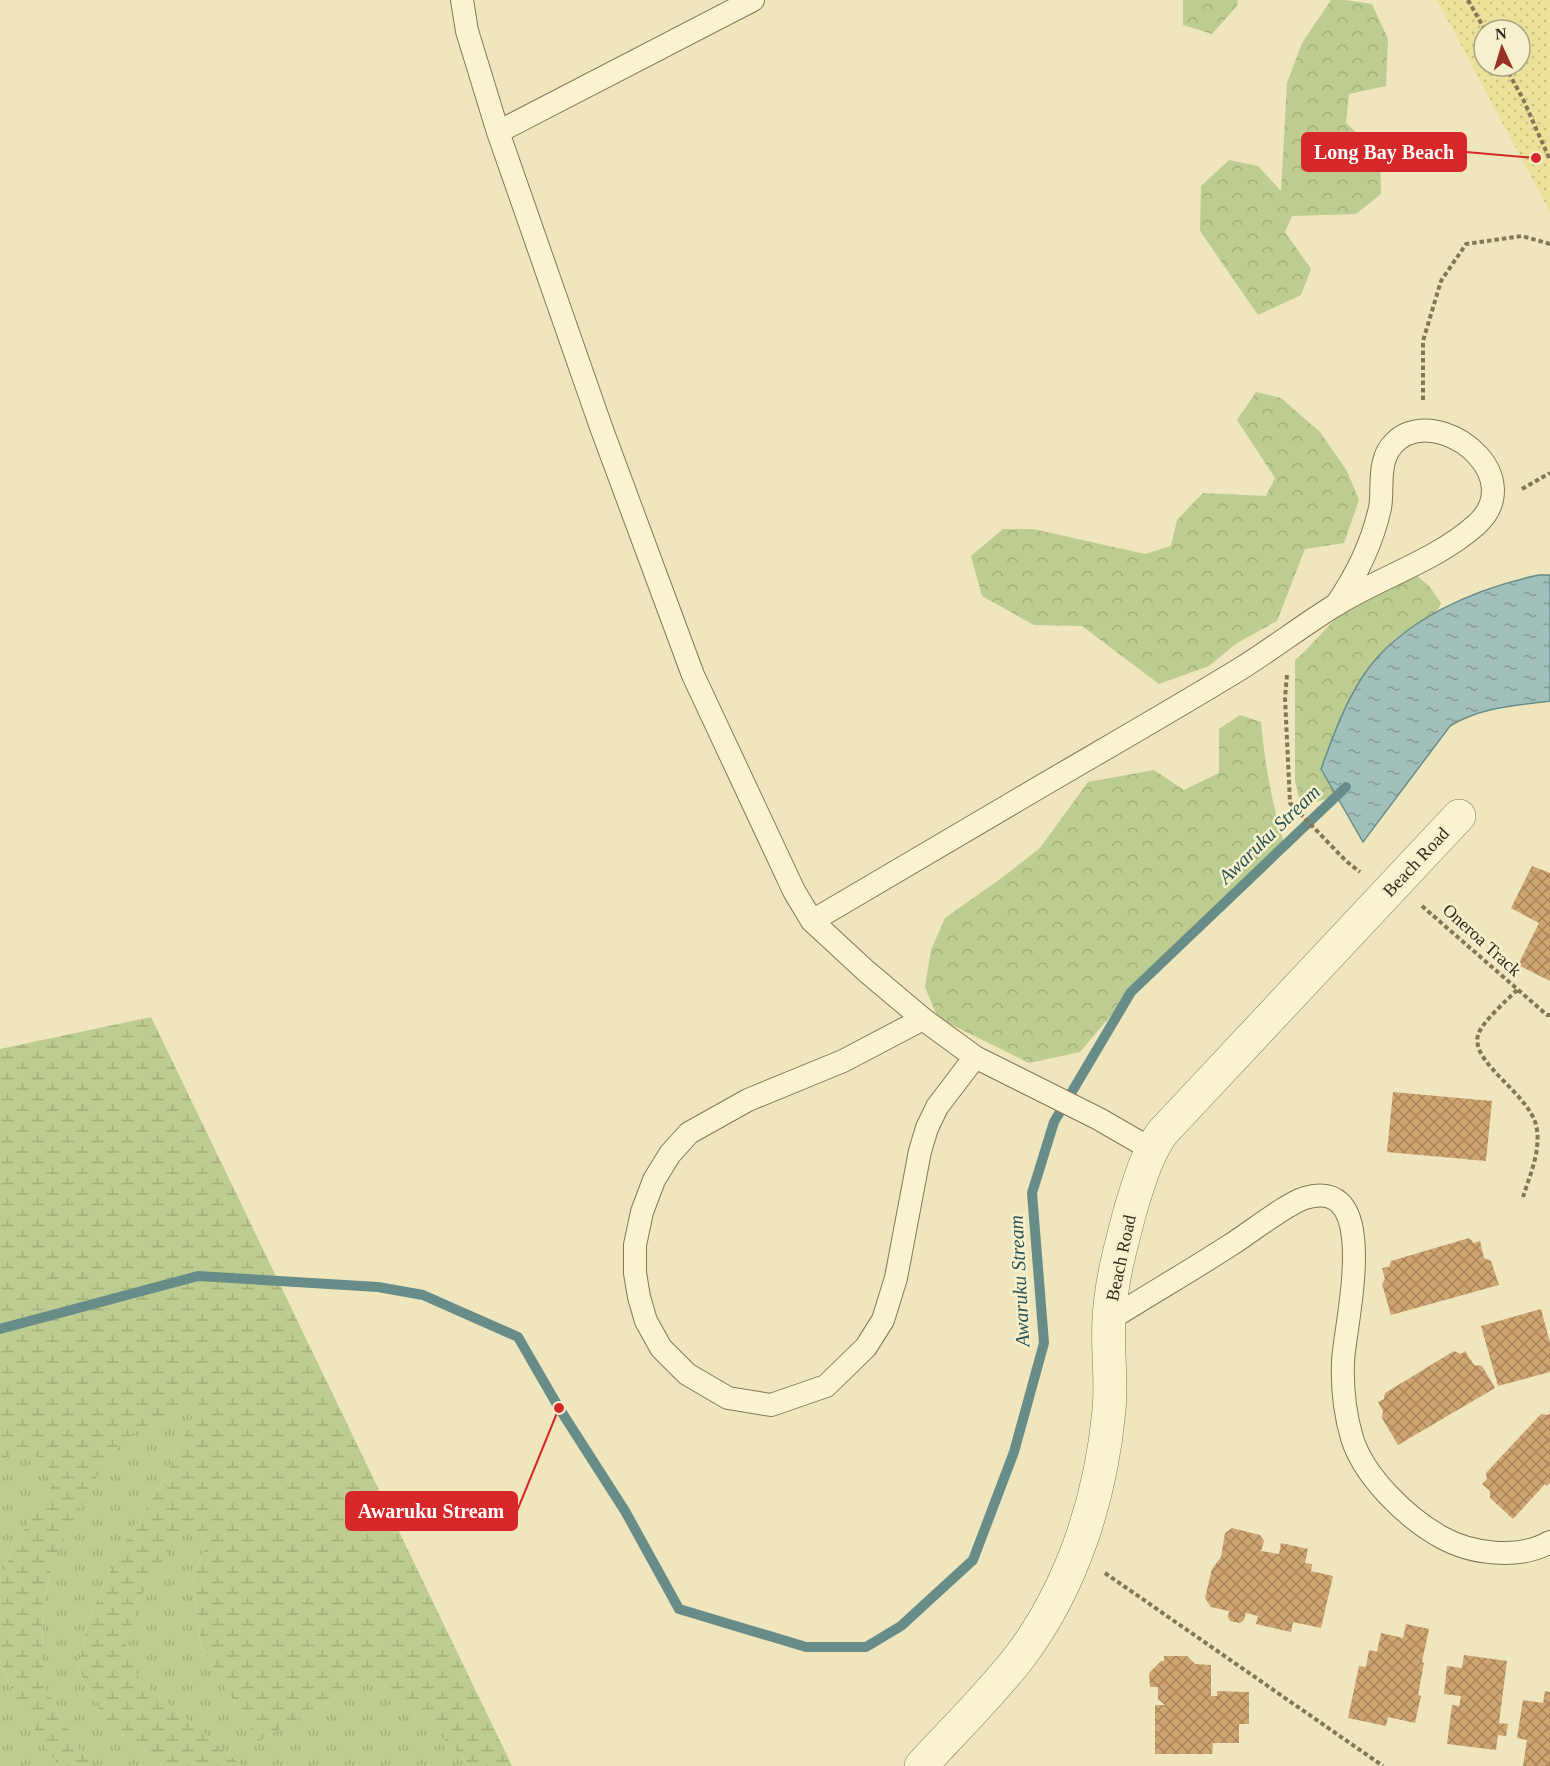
<svg xmlns="http://www.w3.org/2000/svg" width="1550" height="1766" font-family="'Times New Roman',serif">
  <style>
    .forest { fill: url(#forest-crowns) }
    .wetland { fill: url(#wetland-marsh) }
    .sand { fill: url(#sand-dots); fill-rule: evenodd }
    .park { fill: url(#park-tufts) }
    .water { fill: url(#water-ripples); stroke: #688d89; stroke-width: 1.5 }
    .lines { fill: none; stroke-linecap: round; stroke-linejoin: round }
    .stream { stroke: #688d89; stroke-width: 10 }
    .building { fill: url(#building-cross-hatch) }
    .service-casing { stroke: #877656; stroke-width: 24 }
    .minor-casing { stroke: #877656; stroke-width: 34 }
    .path { stroke: #877656; stroke-width: 4; stroke-dasharray: 4.5 3; stroke-linecap: butt }
    .service { stroke: #faf3d0; stroke-width: 22 }
    .minor { stroke: #faf3d0; stroke-width: 33 }
    .labels { text-anchor: middle; stroke-width: 5; stroke-linejoin: round; paint-order: stroke }
    .street-label { font-size: 18px; fill: #352b1b; stroke: #f6f0cc }
    .water-label { font-size: 20px; font-style: italic; fill: #2a5356; stroke: #f6f0cc }
    .leader { fill: none; stroke: #d62828; stroke-width: 2 }
    .callout-dot { fill: #d62828; stroke: #f6f0cc; stroke-width: 2 }
    .callout { fill: #d62828; stroke: #d62828; stroke-width: 2 }
    .callout-label { font-size: 20px; text-anchor: middle; font-weight: bold; fill: #fff }
  </style>
  <defs>
    <pattern id="forest-crowns" width="20" height="18" patternUnits="userSpaceOnUse" patternTransform="scale(1.5)"><rect width="20" height="18" fill="#bdcc91"/><path d="M2 6a3 3 0 1 1 6 0M12 15a3 3 0 1 1 6 0" fill="none" stroke="#a3af7c"/></pattern>
    <pattern id="wetland-marsh" width="20" height="14" patternUnits="userSpaceOnUse" patternTransform="scale(1.5)"><rect width="20" height="14" fill="#bdcc91"/><path d="M1 5h8M5 5V1M11 12h8M15 12V8" fill="none" stroke="#a3af7c"/></pattern>
    <pattern id="sand-dots" width="8" height="8" patternUnits="userSpaceOnUse" patternTransform="scale(1.5)"><rect width="8" height="8" fill="#ece198"/><path d="M2 2h.1M6 6h.1" fill="none" stroke="#cbc182" stroke-width="1.8" stroke-linecap="round"/></pattern>
    <pattern id="park-tufts" width="24" height="20" patternUnits="userSpaceOnUse" patternTransform="scale(1.5)"><rect width="24" height="20" fill="#bdcc91"/><path d="M3 7l-1-3M5 7V3M7 7l1-3M15 17l-1-3M17 17v-4M19 17l1-3" fill="none" stroke="#a3af7c"/></pattern>
    <pattern id="water-ripples" width="26" height="14" patternUnits="userSpaceOnUse" patternTransform="scale(1.5)"><rect width="26" height="14" fill="#a1c0bb"/><path d="M2 4q2-2 4 0t4 0M15 11q2-2 4 0t4 0" fill="none" stroke="#849c97"/></pattern>
    <pattern id="building-cross-hatch" width="8" height="8" patternUnits="userSpaceOnUse" patternTransform="scale(1.5)"><rect width="8" height="8" fill="#cea471"/><path d="M0 0l8 8M0 8l8-8" fill="none" stroke="#a8865c"/></pattern>
  </defs>
  <rect width="100%" height="100%" fill="#efe6bd"/>
  <!-- forest -->
  <path class="forest" d="M1183,0h55l-1,6 -25,28 -29,-9z
    M1331,0h14l27,4 16,35 -2,47 -37,8 -3,29 34,31 1,40 -25,20 -64,2 -7,16 26,37 -10,26 -43,20 -58,-84 1,-45 28,-26 29,6 23,25 6,-108 15,-40z
    M1256,392l25,6 39,34 27,39 12,29 -15,43 -39,6 -28,72 -40,22 -28,23 -50,18 -77,-58 -48,-1 -52,-29 -11,-40 32,-27h30l112,25 26,-8 6,-26 26,-27 63,3 9,-18 -38,-58z
    M1416,575l13,11 12,17c-7,19 -30,22 -45,35 -39,37 -57,82 -75,130l16,28 -36,10 -6,-26v-120c16,-13 28,-30 43,-43 22,-19 52,-27 78,-42z
    M1240,715l21,7c4,43 11,83 24,124l-154,146 -51,60 -51,11 -91,-45 -13,-31 6,-37 14,-32 58,-41 37,-29 48,-66 66,-12 30,20 35,-17v-44z"/>
  <!-- wetland -->
  <path class="wetland" d="M151,1017l361,749h-44l-5,-9 -90,-82 -115,67 -57,-95 -8,-68 17,-44 -70,145 102,86h-77l-61,-46 -26,-52 10,-48 30,-66 48,-78 36,-81 -148,165 -11,44 -1,54 35,88 17,20h-36l-43,-67 -15,-39v-78l13,-35 42,-67 -34,-27 -21,7v-411z"/>
  <!-- sand -->
  <path class="sand" d="M1437,0h113v212zM1484,30h36v36h-36z"/>
  <!-- park -->
  <path class="park" d="M203,1394l-37,82 -48,78 -30,66 -10,48 26,52 61,46h-71l-17,-20 -30,-56 -5,-32 1,-54 11,-44 51,-99 30,-29z
    M21,1453l23,5 11,22 -42,67 -13,35v-122z
    M185,1526l25,9 -17,44 8,68 57,95 115,-67 90,82 5,9h-226l-102,-86 -15,-33 17,-53z
    M0,1660l15,39 43,67h-58z"/>
  <!-- water -->
  <path class="water" d="M1539,575h11v126c-36,5 -69,6 -100,25l-87,116 -42,-73c12,-33 23,-64 42,-93 37,-56 113,-88 176,-101z"/>
  <g class="lines">
    <!-- stream -->
    <path class="stream" d="M0,1329l198,-53 180,11 45,8 95,42 41,71 66,103 54,98 127,38h60l35,-21 72,-66 41,-108 30,-109 -12,-150 22,-71 77,-130 215,-205"/>
  </g>
  <!-- building -->
  <path class="building" d="M1532,866l18,7v108l-32,-16 21,-42 -28,-15z
    M1393,1092l99,9 -6,60 -99,-9z
    M1469,1238l5,5 6,-2 4,17 7,3 8,24 -108,30 -9,-31 3,-5 -3,-11 7,-1 2,-6z
    M1541,1309l9,34v29l-52,14 -17,-60z
    M1454,1351l7,3 4,-3 9,14 8,1 13,22 -97,57 -16,-27 1,-7 -5,-9 6,-3 1,-6z
    M1550,1413v70l-3,3 -2,-2 -32,35 -23,-21v-7l-8,-7 5,-5 -1,-6 55,-59 7,1z
    M1232,1528l28,7 4,6 -3,10 18,3 2,-11 27,6 -3,14 7,1 -1,7 22,5 -12,52 -28,-6 -2,10 -35,-8 2,-8 -12,-3 -2,7 -4,3 -10,-2 -2,-4 1,-6 -18,-4 -6,-9 7,-29 9,-12 4,-24z
    M1406,1624l23,5 -7,33 2,1 -6,32 3,1 -6,27 -27,-6 -2,9 -38,-8 11,-52 7,1 3,-17 8,2 4,-19 22,5z
    M1464,1655l43,6 -8,62 9,1 -2,12 -8,-1 -2,15 -49,-6 5,-39 7,1 2,-10 -17,-2 3,-28 15,2z
    M1164,1656h23l8,8 16,1v31h6v-5l32,1v32h-10v19h-26l-1,11h-57v-49h10l-7,-6v-12h-8l-1,-14 12,-12h3z
    M1545,1691l5,1v74h-27l4,-26 -10,-2 6,-38 20,3z"/>
  <g class="lines">
    <!-- service casing -->
    <g class="service-casing">
      <path id="service" d="M462,0l5,31 31,101 103,295 92,248 101,216 18,30 54,50 57,48 52,38 124,62 52,30
        M498,132l255,-132
        M812,921c70,-41 140,-82 209,-123 73,-43 147,-85 219,-129 32,-20 62,-43 94,-63 46,-29 100,-44 142,-81 50,-45 -22,-110 -69,-91 -10,4 -19,14 -22,24 -6,16 -2,34 -5,50 -8,36 -24,68 -44,97
        M923,1019l-80,42 -95,39 -59,33 -19,21 -16,26 -12,32 -7,33v28l4,24 7,24 15,27 26,26 41,24 43,7 55,-19 40,-39 17,-27 13,-42 24,-127 7,-23 10,-21 38,-50
        M1109,1320c41,-26 83,-50 123,-76 19,-12 54,-40 73,-46 79,-24 39,129 38,164 -1,25 2,52 9,76 12,39 55,80 89,99 30,17 78,23 109,5"/>
    </g>
    <!-- minor casing -->
    <g class="minor-casing">
      <path id="minor" d="M921,1766c33,-36 70,-72 100,-111 52,-70 80,-158 88,-245 3,-30 -2,-61 0,-91 2,-38 12,-74 22,-111 8,-26 15,-52 31,-75l297,-317"/>
    </g>
    <!-- path -->
    <path class="path" d="M1468,0l17,30
      M1505,66l18,33 27,61
      M1423,400v-59l18,-60 25,-37 56,-8 28,8
      M1522,489l28,-16
      M1287,675l-2,23 5,105 56,58 14,11
      M1422,906l125,109h3
      M1517,990c-10,10 -35,32 -39,45 -8,29 55,60 59,95 3,23 -7,45 -14,67
      M1105,1573l278,193"/>
    <!-- service -->
    <use href="#service" class="service"/>
    <!-- minor -->
    <use href="#minor" class="minor"/>
  </g>
  <g class="labels">
    <!-- street labels -->
    <g class="street-label">
      <text transform="translate(1416 862) rotate(-47)" y="6">Beach Road</text>
      <text transform="translate(1482 940) rotate(42)" y="6">Oneroa Track</text>
      <text transform="translate(1121 1258) rotate(-78)" y="6">Beach Road</text>
    </g>
    <!-- water labels -->
    <g class="water-label">
      <text transform="translate(1269 834) rotate(-44)" y="7">Awaruku Stream</text>
      <text transform="translate(1019 1281) rotate(-93)" y="7">Awaruku Stream</text>
    </g>
  </g>
  <!-- callouts -->
  <path class="leader" d="M1536 158L1466 152M559 1408L517 1511"/>
  <g class="callout-dot">
    <circle cx="1536" cy="158" r="6"/>
    <circle cx="559" cy="1408" r="6"/>
  </g>
  <g class="callout">
    <rect x="1302" y="133" width="164" height="38" rx="6"/>
    <rect x="346" y="1492" width="171" height="38" rx="6"/>
  </g>
  <g class="callout-label">
    <text x="1384" y="159">Long Bay Beach</text>
    <text x="431" y="1518">Awaruku Stream</text>
  </g>
  <!-- north arrow -->
  <g transform="translate(1502 48) rotate(356)"><circle r="28" fill="#f6f0cc" stroke="#a9a185" stroke-width="1.5"/>
  <path d="M0-4.5L10 22L0 15L-10 22Z" fill="#973324"/>
  <text y="-9" font-size="16" font-weight="bold" text-anchor="middle" fill="#352b1b">N</text>
  </g>
</svg>
